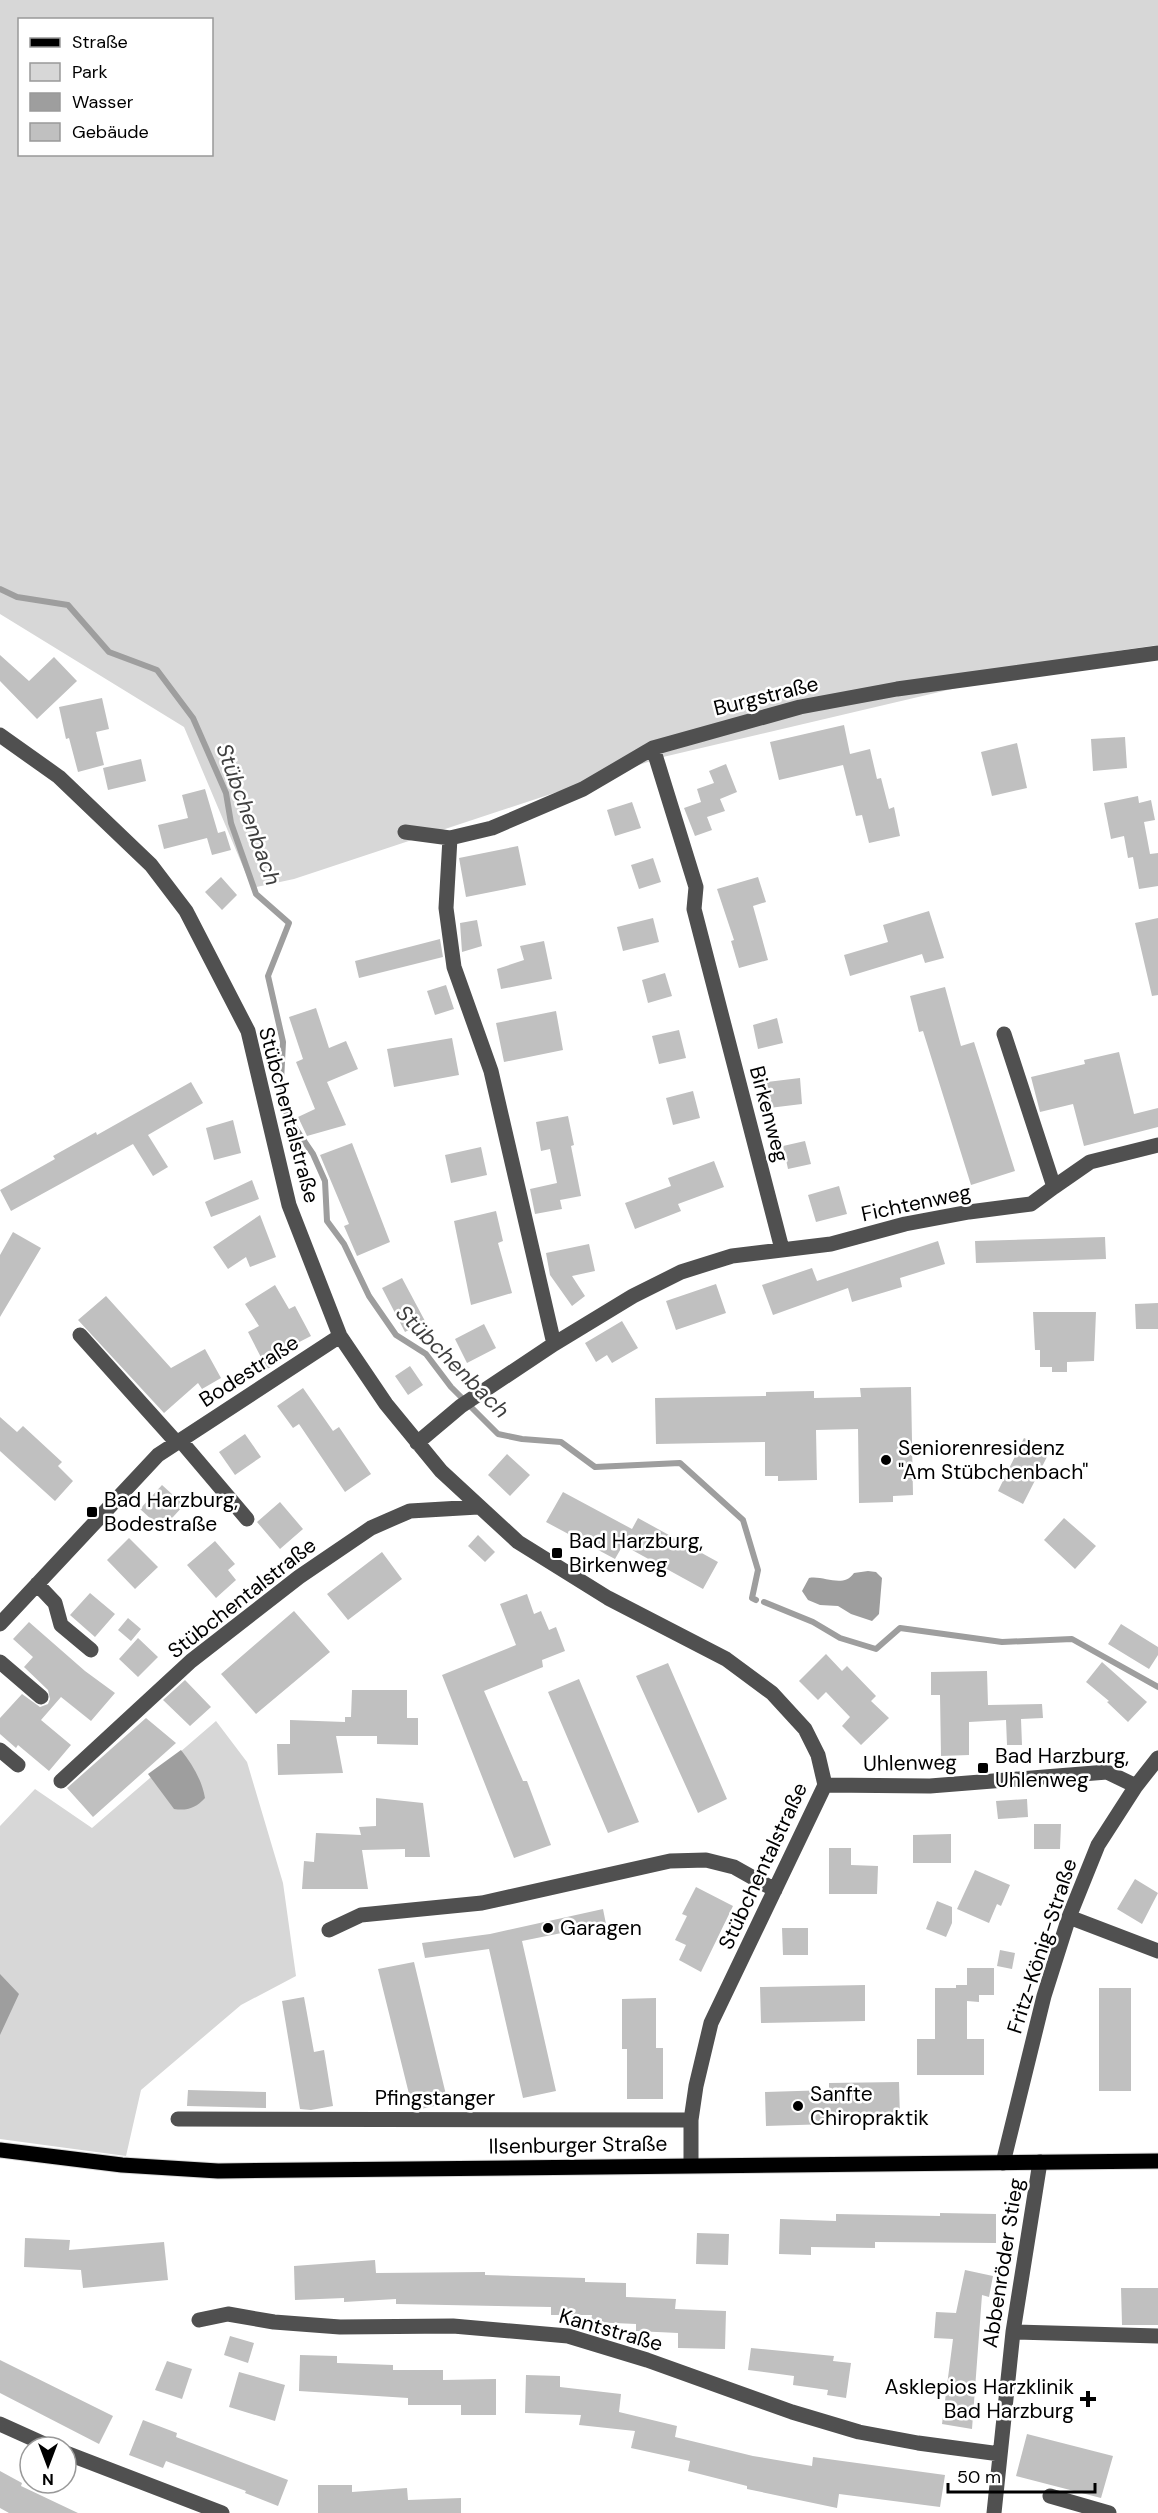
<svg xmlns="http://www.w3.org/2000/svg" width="1158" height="2513" font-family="'DM Sans',sans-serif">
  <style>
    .green { fill: #d7d7d7; fill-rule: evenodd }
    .water { fill: #9e9e9e }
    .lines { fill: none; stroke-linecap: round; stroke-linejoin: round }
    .stream { stroke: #9e9e9e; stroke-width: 6 }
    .building { fill: #c0c0c0 }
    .major-casing { stroke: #dbdbdb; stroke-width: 17 }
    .minor { stroke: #505050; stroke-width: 15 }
    .major { stroke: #000; stroke-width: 15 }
    .poi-dot { fill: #000; stroke: #fff; stroke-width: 2 }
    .labels { text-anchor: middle; stroke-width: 5; stroke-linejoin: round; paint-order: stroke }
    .street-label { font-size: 21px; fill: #000; stroke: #fff }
    .poi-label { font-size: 21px; fill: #000; stroke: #fff; text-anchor: start }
    .water-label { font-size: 22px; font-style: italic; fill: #3f3f3f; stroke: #fff }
  </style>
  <rect width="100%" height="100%" fill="#fff"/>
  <!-- green -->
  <path class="green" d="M0,0h1158v645l-49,7 -446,105 -369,122 -42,9 -68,-161 -184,-113zM20,20h192v134h-192z
    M216,1721l31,41 36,121 13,93 -55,29 -100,85 -15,66 -126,-17v-313l35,-37 57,39z"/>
  <!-- water -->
  <path class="water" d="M868,1571l8,1 6,6 -3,36 -7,7 -21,-7 -13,-8 -18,-1 -12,-5 -6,-9 7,-13c15,-3 34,11 45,-5z
    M181,1750c11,14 21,30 24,48 -9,10 -18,13 -31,11l-26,-35z
    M0,1974l19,20 -19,41z"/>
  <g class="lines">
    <!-- stream -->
    <path class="stream" d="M0,589l17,8 51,8 41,47 48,18 36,48 33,75 5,30 25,71 33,29 -21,53 15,66 -2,39 6,35 26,38 12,27 2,40 17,23 25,52 27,39 30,19 25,33 47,47 24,5 39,3 34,25 85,-4 63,57 15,50 -6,28 4,2
      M764,1602l49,20 27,16 36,11 24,-21 102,14 70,-3 86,48"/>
  </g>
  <!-- building -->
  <path class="building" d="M0,655l29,26 25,-24 23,24 -40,38 -37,-38z
    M102,698l7,31 -13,3 8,33 -26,7 -9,-34 -3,1 -7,-32z
    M844,725l6,29 20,-5 7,30 4,-1 8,31 5,-2 6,29 -31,7 -7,-28 -6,1 -13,-51 -64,15 -9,-38z
    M1125,737l2,31 -34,3 -2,-32z
    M1017,743l10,45 -35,8 -11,-44z
    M141,759l5,22 -38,9 -5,-22z
    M726,764l11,28 -17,7 5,12 -18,6 5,13 -17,6 -11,-28 17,-6 -4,-13 17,-6 -5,-12z
    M205,789l13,44 7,-2 6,19 -19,5 -5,-17 -43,11 -6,-24 30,-7 -6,-23z
    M1138,796l1,7 12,-3 4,20 -11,2 6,32 8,-1v33l-19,3 -6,-32 -5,1 -4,-22 -13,3 -7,-36z
    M632,802l9,26 -26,8 -8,-26z
    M518,846l8,39 -60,12 -7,-39z
    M653,858l8,24 -22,7 -8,-24z
    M221,877l16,18 -15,15 -17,-18z
    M758,877l8,25 -13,4 15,54 -29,8 -8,-27 3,-1 -17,-51z
    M929,911l15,47 -19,5 -3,-9 -72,22 -6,-21 44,-13 -5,-17z
    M653,918l6,24 -36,9 -6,-24z
    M1158,918v77l-6,1 -17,-73z
    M477,920l5,26 -20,6 -2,-29z
    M440,939l3,18 -84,21 -4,-17z
    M544,941l8,38 -51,10 -4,-20 27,-9 -4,-14z
    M665,973l7,23 -24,7 -6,-23z
    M446,985l8,24 -19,6 -8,-24z
    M945,987l16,59 13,-4 41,129 -44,14 -48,-154 -4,1 -9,-36z
    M316,1008l13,40 17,-7 12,28 -31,13 19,43 -39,11 -9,-19 17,-8 -19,-47 7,-3 -14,-42z
    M556,1011l7,39 -59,12 -8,-39z
    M777,1018l6,25 -25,6 -5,-24z
    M679,1030l7,28 -27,6 -7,-28z
    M452,1038l7,37 -65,12 -7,-38z
    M1119,1052l15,62 24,-6v19l-74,19 -11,-42 -33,8 -9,-35 54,-13 -1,-4z
    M800,1078l2,26 -33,4 -2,-26z
    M191,1082l12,21 -55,32 20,32 -15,9 -20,-32 -122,67 -11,-21 55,-31 -2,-3 43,-24 1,3z
    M693,1091l7,27 -27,7 -7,-27z
    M568,1116l6,29 -3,1 10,50 -21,4 2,9 -27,5 -5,-25 27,-6 -7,-34 -9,2 -5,-29z
    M233,1120l8,33 -27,7 -8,-32z
    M805,1141l6,23 -23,5 -5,-23z
    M352,1143l38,99 -33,14 -13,-30 5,-2 -29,-69z
    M481,1147l6,28 -36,8 -6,-28z
    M714,1161l10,26 -46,17 3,7 -46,18 -10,-26 46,-17 -3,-8z
    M252,1180l7,19 -48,18 -6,-15z
    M839,1186l8,28 -31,8 -8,-27z
    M496,1211l7,30 -5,2 14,50 -41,12 -17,-84z
    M260,1215l16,42 -26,10 -4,-10 -18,12 -15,-22z
    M13,1232l28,16 -41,69v-62z
    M1105,1237l1,22 -130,4 -1,-22z
    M938,1241l7,23 -45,14 2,9 -50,15 -4,-14 -75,27 -11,-30 50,-17 5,13z
    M589,1244l6,27 -23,5 13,20 -13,10 -22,-31 -4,-22z
    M402,1278l23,43 -20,11 -23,-44z
    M716,1284l10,29 -50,17 -10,-29z
    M275,1285l14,24 6,-3 16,30 -35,18 4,8 -13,7 -19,-37 11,-6 -14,-22z
    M106,1296l65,72 34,-19 16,29 -19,11 -4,-6 -34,30 -86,-93z
    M1158,1303v26h-22l-1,-25z
    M1033,1312h63l-2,49 -27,1v10h-15v-5h-12v-17h-5z
    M622,1321l16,27 -26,15 -5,-8 -11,7 -11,-19z
    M484,1324l12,24 -29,15 -12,-24z
    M410,1366l13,19 -15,10 -13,-19z
    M911,1387l2,108 -20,1v6l-34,1 -1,-74 -42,1 1,50 -39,1v-5h-13v-34l-109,2 -1,-46 111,-2v-4l48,-1v7l47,-1 -1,-9z
    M303,1388l30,43 6,-4 32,47 -26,18 -46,-68 -6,4 -16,-22z
    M0,1417l17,15 6,-6 39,36 -4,4 15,15 -18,20 -55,-50z
    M245,1434l16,23 -26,18 -16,-23z
    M1024,1438l26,13 -27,53 -25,-13z
    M507,1454l23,21 -20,21 -22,-21z
    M162,1485l22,20 -22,24 -22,-20z
    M563,1492l69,37 6,-11 80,44 -15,27 -80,-44 -8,14 -69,-37z
    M280,1502l23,27 -23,20 -23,-27z
    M1064,1518l32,28 -21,23 -31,-29z
    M478,1535l17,17 -10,10 -17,-16z
    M129,1538l29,29 -23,22 -28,-29z
    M215,1541l20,23 -7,6 8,10 -20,18 -29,-33z
    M382,1552l20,27 -54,41 -21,-26z
    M90,1593l25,21 -20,23 -25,-22z
    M527,1594l7,20 7,-3 8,19 7,-3 9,24 -23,9 1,7 -59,24 39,90h4l24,64 -37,13 -72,-183 74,-30 -16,-41z
    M294,1611l36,41 -74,62 -35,-40z
    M128,1618l13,11 -10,12 -13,-11z
    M29,1622l56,49 30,22 -24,28 -30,-24 -20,23 30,25 -22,26 -31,-26 -2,3 -16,-14v-16l22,-24 18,13 8,-3 2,-5 -2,-9 -24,-23 9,-10 -20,-18z
    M1121,1624l37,23v8l-9,14 -41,-25z
    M138,1638l20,19 -20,20 -19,-18z
    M826,1654l16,17 5,-5 29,30 -5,5 18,17 -28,27 -19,-19 8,-9 -24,-25 -8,8 -19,-19z
    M1102,1662l45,40 -19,20 -21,-20 2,-1 -23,-19z
    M668,1663l59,136 -29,14 -62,-137z
    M987,1671l1,34 54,-1 1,14 -22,1 1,26h-15l-1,-25 -37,2v33l-28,1 -1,-61h-9v-23z
    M579,1679l60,143 -31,11 -60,-141z
    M185,1680l26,27 -21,19 -27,-26z
    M352,1690h55v28h11v27l-41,-1v-8h-41l7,37 -65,2 -1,-31h13v-24l55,2v-5h6z
    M146,1718l30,25 -83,74 -26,-29z
    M376,1798l47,5 7,54h-25v-8l-43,1 6,39h-66l2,-28 10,1 2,-29 45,2 -2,-8 17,-1z
    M1027,1799l1,18 -30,2 -2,-18z
    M1034,1824h27l-1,25h-26z
    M951,1834v29h-38v-28z
    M829,1848h22v17l27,1 -1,28h-48z
    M975,1870l35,15 -9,21 -4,-2 -8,19 -32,-14z
    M1135,1879l23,14 -16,31 -25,-15z
    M696,1887l37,19 -32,66 -22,-12 7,-15 -11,-5 12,-24 -5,-2z
    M937,1901l15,6v16l-6,14 -20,-8z
    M603,1909l3,15 -84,17 34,150 -33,7 -34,-149 -64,9 -3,-15 68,-9z
    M782,1928h26v27h-25z
    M1000,1950l15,3 -3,16 -15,-3z
    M414,1962l34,141 -32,7h-3l-35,-141z
    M967,1968h27v27h-15v7l-12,-1v38h17v36h-67v-36h18v-51h21v-3h11z
    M865,1985v36l-104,2 -1,-36z
    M1099,1988h32v103h-32z
    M304,1997l10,55 10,-2 9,56 -22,4 -11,-1 -18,-108z
    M656,1998v50h7v51h-36v-50h-5v-50z
    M899,2082l1,36 -70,1v5l-64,2 -1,-34 64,-2v-7z
    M188,2090l78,2v16l-79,-2z
    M940,2213l56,1v29l-121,-1v6l-64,-1v8l-32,-1 1,-35 56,2v-7l104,2z
    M697,2233l32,1 -1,31 -32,-1z
    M25,2238l45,2 -1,10 95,-8 4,38 -85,8 -2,-18 -57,-3z
    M375,2260l1,13 109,-1v3l100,3v4l41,1v14l50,2 -1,10 51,2 -1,38 -47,-1v-15l-42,-2v-7l-45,-2 1,-7h-41v-8l-155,-3v-5l-52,3v-4l-49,2 -1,-34z
    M965,2270l28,6 -4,21 -7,-2 -10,134 -30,-5 11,-85 -19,-1 2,-26 20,1z
    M1121,2288h37v37h-36z
    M230,2336l24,7 -6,20 -24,-8z
    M751,2348l83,8 -1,5 18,2 -5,35 -19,-3 1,-5 -35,-5 1,-9 -46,-6z
    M300,2355l37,1v7l56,2v5h50v10l53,-1v36h-35v-10h-53v-7l-109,-7z
    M0,2360l113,56 -14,28 -99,-51z
    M167,2361l25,8 -10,30 -27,-9z
    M239,2372l46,13 -10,36 -46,-14z
    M526,2375l34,1v11l61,7 -2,18 58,14 -2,11 78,19 59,10 1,-9 132,18 -5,32 -101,-13 -2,14 -90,-19v-3l-59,-15 2,-10 -59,-13 4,-17 -56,-6 2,-10 -56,-2z
    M143,2420l34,13 -1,4 112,43 -10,26 -33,-13 1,-2 -80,-30 -3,7 -34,-13z
    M1027,2434l86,22 -12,42 -85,-22z
    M0,2471l22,12 -1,3 57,27h-69l-9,-5z
    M318,2485h34v7l55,-4 1,12 53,-2v15h-143z"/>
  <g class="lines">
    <!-- major casing -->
    <g class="major-casing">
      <path id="major" d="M0,2150l122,15 96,6 940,-10"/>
    </g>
    <!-- minor -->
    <path class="minor" d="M0,735l59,42 92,88 35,46 62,120 41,174 51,131 46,68 55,67 77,71 90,56 118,61 46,34 33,36 13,26 7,30 -114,238 -15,63 -5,34v44
      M653,748l43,139 -2,22 88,340
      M405,832l45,6 42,-10 91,-39 70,-41 147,-41 97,-18 261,-36
      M450,838l-4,70 8,59 37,104 63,273
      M1054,1187l36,-25 68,-17
      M80,1335l97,108
      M180,1440l67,79
      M417,1443l44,-37 93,-62 79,-48 48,-24 51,-16 99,-12 74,-20 64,-12 62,-8 23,-17 -50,-153
      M37,1584l18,19 6,22 30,25
      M0,1624l158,-169 182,-119
      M0,1662l41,35
      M0,1750l18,15
      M61,1781l130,-120 108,-84 72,-49 39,-17 68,-4
      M825,1785l105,1 177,-14 29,14
      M1069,1917l89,34
      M329,1930l32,-15 121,-12 188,-42 36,-1 28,7 41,23
      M178,2119l513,1
      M1003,2163l41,-167 25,-79 29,-72 38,-59 22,-28
      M199,2320l29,-6 46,8 66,5 113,-1 115,10 79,24 145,52 67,20 59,11 82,11
      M1013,2332l145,4
      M0,2424l51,23
      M66,2453l156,60
      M1050,2496l59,17
      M994,2513l19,-181 27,-170"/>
    <!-- major -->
    <use href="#major" class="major"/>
  </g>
  <!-- markers -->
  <g class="poi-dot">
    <circle cx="886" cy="1460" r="6"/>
    <rect x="86" y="1506" width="12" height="12" rx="3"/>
    <rect x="551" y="1547" width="12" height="12" rx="3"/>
    <rect x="977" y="1762" width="12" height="12" rx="3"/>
    <circle cx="548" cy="1928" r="6"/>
    <circle cx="798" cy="2106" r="6"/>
    <path d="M1085 2390h6v6h6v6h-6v6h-6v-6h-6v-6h6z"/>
  </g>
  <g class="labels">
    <!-- street labels -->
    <g class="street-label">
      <text transform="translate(766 696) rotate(-14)" y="7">Burgstraße</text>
      <text transform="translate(769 1114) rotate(75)" y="7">Birkenweg</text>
      <text transform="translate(289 1115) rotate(75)" y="7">Stübchentalstraße</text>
      <text transform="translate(916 1203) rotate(-12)" y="7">Fichtenweg</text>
      <text transform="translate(249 1371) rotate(-33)" y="7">Bodestraße</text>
      <text transform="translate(242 1598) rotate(-38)" y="7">Stübchentalstraße</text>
      <text transform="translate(910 1763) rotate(-1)" y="7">Uhlenweg</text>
      <text transform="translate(763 1866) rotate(-65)" y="7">Stübchentalstraße</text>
      <text transform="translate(1042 1946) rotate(-72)" y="7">Fritz-König-Straße</text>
      <text x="435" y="2105">Pfingstanger</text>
      <text transform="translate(578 2145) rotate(-1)" y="7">Ilsenburger Straße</text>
      <text transform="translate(1003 2263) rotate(-81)" y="7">Abbenröder Stieg</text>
      <text transform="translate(611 2330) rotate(16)" y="7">Kantstraße</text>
    </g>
    <!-- poi labels -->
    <g class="poi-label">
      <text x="898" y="1455">Seniorenresidenz<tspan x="898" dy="24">"Am Stübchenbach"</tspan></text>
      <text x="104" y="1507">Bad Harzburg,<tspan x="104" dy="24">Bodestraße</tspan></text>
      <text x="569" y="1548">Bad Harzburg,<tspan x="569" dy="24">Birkenweg</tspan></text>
      <text x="995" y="1763">Bad Harzburg,<tspan x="995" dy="24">Uhlenweg</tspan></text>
      <text x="560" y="1935">Garagen</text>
      <text x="810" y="2101">Sanfte<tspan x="810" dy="24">Chiropraktik</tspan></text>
      <text x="1074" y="2394" text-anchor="end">Asklepios Harzklinik<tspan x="1074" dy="24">Bad Harzburg</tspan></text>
    </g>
    <!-- water labels -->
    <g class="water-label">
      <text transform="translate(249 814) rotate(70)" y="8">Stübchenbach</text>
      <text transform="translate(453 1361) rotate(45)" y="8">Stübchenbach</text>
    </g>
  </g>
  <!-- legend -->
  <rect x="18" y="18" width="195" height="138" fill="#ffffff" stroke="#999999" stroke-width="1.5"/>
  <rect x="30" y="38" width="30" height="9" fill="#000000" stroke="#999999" stroke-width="1.5"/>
  <text x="72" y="48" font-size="18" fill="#000000">Straße</text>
  <rect x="30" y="63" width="30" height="18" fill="#d7d7d7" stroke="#999999" stroke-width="1.5"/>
  <text x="72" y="78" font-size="18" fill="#000000">Park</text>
  <rect x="30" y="93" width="30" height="18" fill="#9e9e9e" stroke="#999999" stroke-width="1.5"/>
  <text x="72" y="108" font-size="18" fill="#000000">Wasser</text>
  <rect x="30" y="123" width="30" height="18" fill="#c0c0c0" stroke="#999999" stroke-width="1.5"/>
  <text x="72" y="138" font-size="18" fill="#000000">Gebäude</text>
  <!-- north arrow -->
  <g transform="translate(48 2465) rotate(180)"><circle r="28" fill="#ffffff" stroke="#999999" stroke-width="1.5"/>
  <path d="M0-4.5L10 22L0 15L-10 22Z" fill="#000000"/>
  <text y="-9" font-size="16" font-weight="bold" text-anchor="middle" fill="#000000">N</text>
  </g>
  <!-- scale -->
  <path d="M948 2483v9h147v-9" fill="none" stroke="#000000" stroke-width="3"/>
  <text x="957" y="2483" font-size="18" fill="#000000" stroke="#ffffff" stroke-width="4.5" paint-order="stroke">50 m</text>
</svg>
